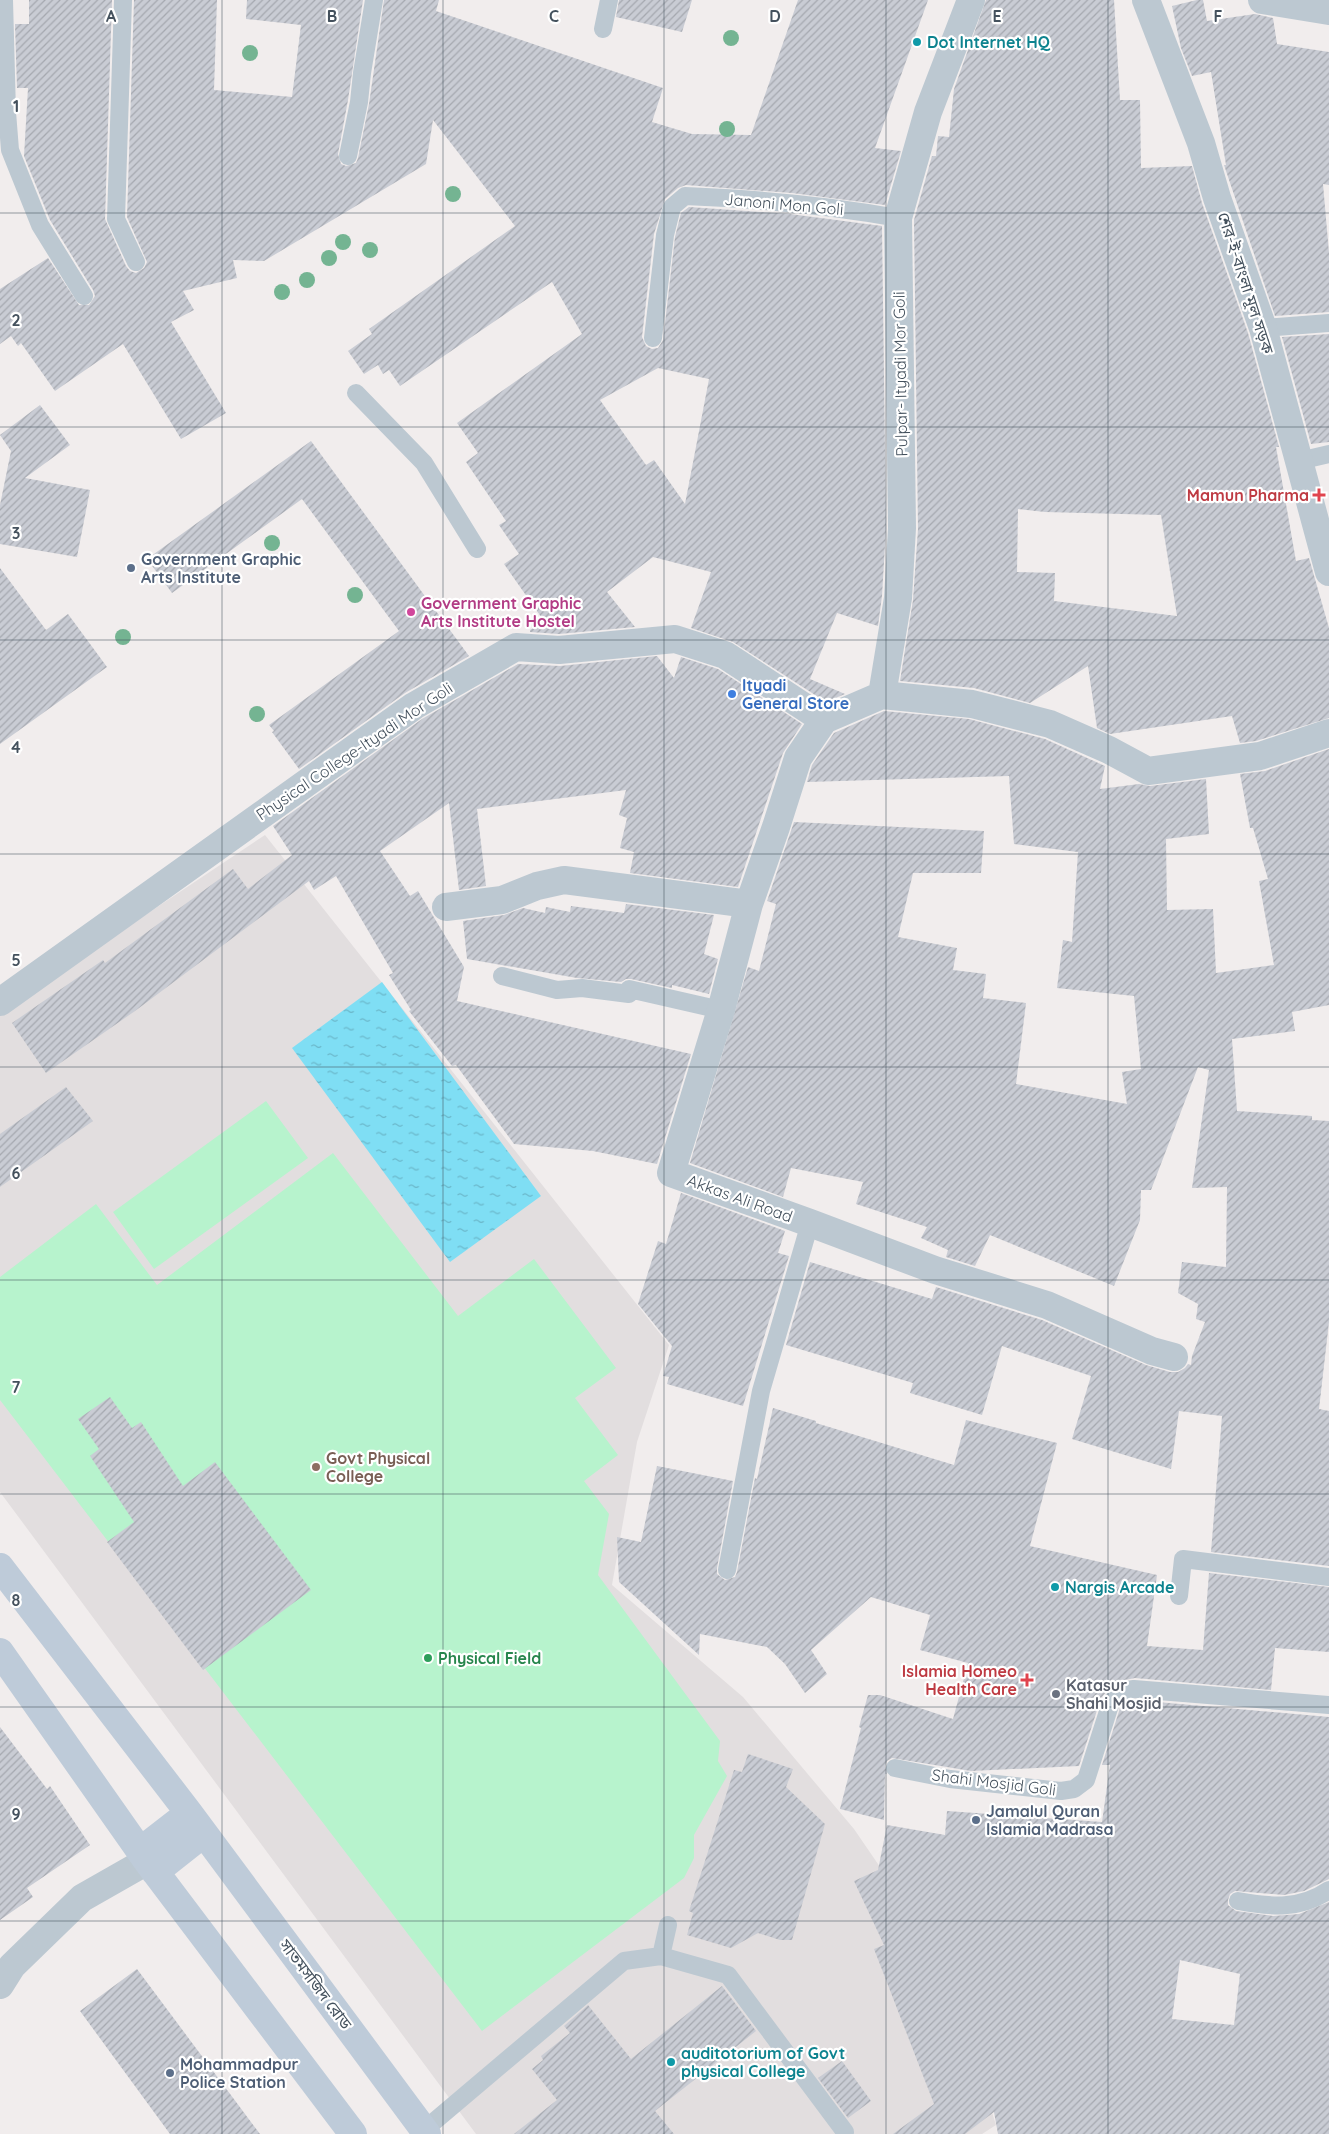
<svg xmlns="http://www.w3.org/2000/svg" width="1329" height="2134" font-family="Quicksand,'Noto Sans Bengali',sans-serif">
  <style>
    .education { fill: #e2dedf }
    .grass { fill: #b7f3cd }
    .water { fill: url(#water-ripples) }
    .building { fill: url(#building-hatch); fill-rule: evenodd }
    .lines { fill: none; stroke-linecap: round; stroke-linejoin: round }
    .service { stroke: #bcc8d1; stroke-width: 18 }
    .minor { stroke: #bcc8d1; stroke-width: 28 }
    .tertiary { stroke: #bcc8d1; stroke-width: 28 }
    .secondary { stroke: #becbd9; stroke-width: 28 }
    .tree { fill: #74b492 }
    .grid { fill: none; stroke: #44515d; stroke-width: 1; stroke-opacity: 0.55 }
    .culture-dot { fill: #0f9aa8; stroke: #fff; stroke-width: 2 }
    .health-dot { fill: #e0444e; stroke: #fff; stroke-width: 2 }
    .service-dot { fill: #5c6f8a; stroke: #fff; stroke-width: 2 }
    .hotel-dot { fill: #d1479c; stroke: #fff; stroke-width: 2 }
    .shop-dot { fill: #3f7fe0; stroke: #fff; stroke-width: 2 }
    .education-dot { fill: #8d6e63; stroke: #fff; stroke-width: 2 }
    .leisure-dot { fill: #2e9e5b; stroke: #fff; stroke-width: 2 }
    .worship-dot { fill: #6b7280; stroke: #fff; stroke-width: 2 }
    .labels { text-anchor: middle; stroke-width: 4.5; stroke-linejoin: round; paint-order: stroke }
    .culture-label { font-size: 16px; font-weight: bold; fill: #0d838f; stroke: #fff; text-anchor: start }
    .street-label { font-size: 16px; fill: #44515d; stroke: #fff }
    .health-label { font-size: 16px; font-weight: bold; fill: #be3a42; stroke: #fff; text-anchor: end }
    .service-label { font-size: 16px; font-weight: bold; fill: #4e5e75; stroke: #fff; text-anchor: start }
    .hotel-label { font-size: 16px; font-weight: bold; fill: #b23c85; stroke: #fff; text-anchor: start }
    .shop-label { font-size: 16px; font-weight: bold; fill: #366cbe; stroke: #fff; text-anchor: start }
    .education-label { font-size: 16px; font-weight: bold; fill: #785e54; stroke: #fff; text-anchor: start }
    .leisure-label { font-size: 16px; font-weight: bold; fill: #27864d; stroke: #fff; text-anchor: start }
    .worship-label { font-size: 16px; font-weight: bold; fill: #5b616d; stroke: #fff; text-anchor: start }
    .grid-label { font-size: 16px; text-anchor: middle; font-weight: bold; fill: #44515d; stroke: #fff; stroke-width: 4.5; stroke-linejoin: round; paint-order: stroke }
  </style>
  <defs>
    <pattern id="water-ripples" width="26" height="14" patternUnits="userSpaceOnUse" patternTransform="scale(1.25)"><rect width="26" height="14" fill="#7fdef4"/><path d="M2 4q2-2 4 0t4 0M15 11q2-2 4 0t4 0" fill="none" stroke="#6ab6c9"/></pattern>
    <pattern id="building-hatch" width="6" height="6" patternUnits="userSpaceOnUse" patternTransform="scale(1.25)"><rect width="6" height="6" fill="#c9ccd4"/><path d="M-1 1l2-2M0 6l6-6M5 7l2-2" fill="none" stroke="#a5a8af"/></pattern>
  </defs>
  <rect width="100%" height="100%" fill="#f1eded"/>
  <!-- education -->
  <path class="education" d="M265,835l404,510 -32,97 -25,143 131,112 111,132 89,130 53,166 -14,9h-506l-476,-642v-480z"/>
  <!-- grass -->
  <path class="grass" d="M266,1101l42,57 -154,111 -41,-57z
    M333,1153l125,163 76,-57 82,109 -41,30 43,57 -34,26 25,33 -11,61 122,166 -2,20 9,15 -33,59v23l-10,20 -202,153 -482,-631v-123l96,-73 61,81z"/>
  <!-- water -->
  <path class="water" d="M382,982l159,214 -91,66 -158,-214z"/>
  <!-- building -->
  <path class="building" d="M29,0h83l-7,219 21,47 4,5 6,2 8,-5 3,-6 -20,-45 7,-217h83l-3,90 78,7 9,-72 -55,-6 1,-19h116l-15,100 -10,54 3,10 5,2 10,-3 2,-5 11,-54 15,-104h55l-3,11 227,77 -11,34 40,12 59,1 47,-135h130l-53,148 26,3 -16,54 -93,-12 -106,-8 -8,3 -13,11 -11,35 -12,103 4,9 6,3 6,-1 5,-8 12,-103 6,-24 8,-6 101,7 92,12 4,302 -4,68 -4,30 -41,-13 -27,66 35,15 -19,8 -93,-60 -42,-14 20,-56 -58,-15 -46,35 28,35 -76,7 -29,-2v-2l14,-9 -40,-57 15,-10 -20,-29 7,-4 -40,-59 12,-9 -21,-30 125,-89 -30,-52 -152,104 -11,-16 -6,4 -5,-9 -14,9 -16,-23 24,-17 -3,-5 146,-103 -82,-106 -7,44 -162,97 -31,-1 4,18 -54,13 11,19 -23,12 55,91 -45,26 -58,-95 -68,47 -34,-48 -3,3 -7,-10 -11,8v-55l48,-31 31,47h10l6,-9 -2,-6 -43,-70 -26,-64 4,-68h-11l-2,-64h14zM658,368l51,11 -24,125 -31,-44 -8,5 -46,-65z
    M619,0h73l-10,32 -66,-15z
    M986,0h128l6,100h20l1,68 51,-2 10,37 46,130 31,114h-3l20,114 13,-3 20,70v90l-73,23 -16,2 -8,-27 -122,18 -13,-6 -9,-62 -58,37 -56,-15 -74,-7 13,-81 5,-71 -4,-309 18,-64h4l2,-20 11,1 5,-48zM1018,509l27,3 116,3 16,101 -123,-15 1,-28 -38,-1z
    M1197,0h6l4,21 48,-7 18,4 4,26 52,8v133l-6,-1 6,69v59l-54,4 -51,-151h2l-15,-93 -19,4 -11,-28 -9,-42z
    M1329,334v108l-18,2 -29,-107z
    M40,405l30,40 -45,33 65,12 -13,67 -77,-13v-39l11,-54 -11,-16z
    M311,441l158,215 -64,37 -106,76 -27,-37 2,-1 -5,-6 130,-94 -97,-132 -130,94 -25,-34z
    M0,568l46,62 22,-16 39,53 -107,77z
    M657,656l17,22 7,-21 37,12 84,55 -19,29 -45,134 -108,-14 4,-21 -14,-4 7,-30 -8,-3 7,-25 -149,19 9,77 -27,4 -10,-87 -69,48 30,45 8,-5 46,76 -7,34 234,53 -34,110 -64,-13 -79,-7 -58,-79 -4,1 -43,-55 2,-1 -22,-35 4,-2 -57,-97 -22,14 -5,-9 -174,130 -89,62 -34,-50 91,-63 2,3 128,-94 15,20 44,-34 -19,-29 149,-107 96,-55 42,2z
    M884,711l85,8 76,20 60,27 -5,23 39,-5 11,2 56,-7 3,55 -43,5 1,71 46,-1 3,64 58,-8 -15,-84 9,-2 -15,-51h-3l-10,-54 25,-3 64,-22v256l-37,7 3,19 -63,8 5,72 75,5v4l17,1v201l-10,87 10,2v155l-118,-14 11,-136 -43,-5 -8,58 -99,-30 19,-63 -89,-30 -20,69 -72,-22 3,-10 -127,-38 24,-83 122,37 4,-12 106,33 104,45 24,7h8l7,-4 3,-4 3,1 1,-9 13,-34 -9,-3 2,-15 -20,-11 4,-31 44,5 1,-80 -35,1 17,-118 -11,-3 -47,123h-10l-1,30 -26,66 -124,-51 -15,31 -29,-9 2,-7 -27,-12 6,-11 -71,-23 7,-22 -72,-14 -8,29 -93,-34 58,-196 11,4 17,-67 -9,-3 27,-79 190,9 -3,42h-68l-15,64 59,11 -4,22 33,4 -3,24 43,5 -10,81 111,20 -5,-32 19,-3 -7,-73 -77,-8 6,-48 9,2 6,-90 -64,-8 -5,-68 -202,6 5,-17 22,-32z
    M626,904l88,11 -10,39 14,5 -9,35 -37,-9v3l-41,-9h-5l-5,3 -44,-4 -110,-19 -4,-38 41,-6 19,-7 22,5 1,-6 24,5 1,-6 53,7z
    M66,1087l27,34 -93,66v-53z
    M681,1193l104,38 -7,22 11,3 -46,150 -76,-22 2,-7 -6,-1 9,-30 -34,-42 20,-63 8,3z
    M110,1397l22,31 9,-6 42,64 32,-24 96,128 -108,80 -96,-128 27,-20 -44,-66 9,-7 -21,-30z
    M773,1408l43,13v2l138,42 12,-45 91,23 -27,103 127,29 -10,71 56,4 6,-77 120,14v65l-54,-4 -4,42 -136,-12 -15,3 -6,2 -13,15 -22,68 -108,5 -79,-13 -5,3 -2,5 2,8h-2l-1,46 -44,-11 21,-81 -2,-1 9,-32h12l73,24 15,-56 -48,-13 10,-35 -59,-18 -60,53 16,24 -22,19 -20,-29 -18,-17 -67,-13 -1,21 -80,-73 -2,-45 24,5 16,-76 76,15 -16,87v6l8,6 10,-3 2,-5 18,-94 2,1z
    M1134,1700l195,17v162l-25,12 -20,4 -49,-4 -5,3 -2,6v5l8,6 37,5 26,-2 30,-12v232h-331l-4,-22 -29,22h-72l41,-30 -60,-155 10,-4 -30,-64 24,-11 9,-45 58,10 2,-24 155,11 8,-57h-8l18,-57 7,-7zM1180,1960l60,14 -6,51 -62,-6z
    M0,1727l47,62 3,-3 40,59 -63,43 6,9 -33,23z
    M748,1754l45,15 -7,18 39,37 -33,116h-12l-22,-7 -27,15 -44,-13 6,-22 -4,-2 45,-141 8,2z
    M137,1969l123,165h-90l-90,-123z
    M722,1986l34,45 -101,80 19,23h-160l43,-34 -25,-31 11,-9 -2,-4 29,-23 -6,-7 24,-21 43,54z
    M842,2061l29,40 -23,17 -30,-40z"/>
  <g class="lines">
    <!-- service -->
    <path class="service" d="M4,0l3,112 3,38 30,75 44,71
      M123,0l-7,219 20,43
      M603,29l6,-29
      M348,156l11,-54 3,-29 12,-73
      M1263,328l66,-5
      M653,338l12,-103 7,-28 13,-11c71,3 142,9 213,22
      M356,393l68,70 53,86
      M1299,461l30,-7
      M502,976l55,14 25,-2 47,6v-5l92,21
      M727,1570l34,-179 49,-168
      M1179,1596l4,-37 146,18
      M895,1768l55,11 111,12 13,-2 12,-9 25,-78 11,-11 12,-2 195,16
      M1238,1901c33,6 62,9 91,-11
      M661,1956l7,-31
      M424,2130l200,-169 37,-5 67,19 117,157"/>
    <!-- minor -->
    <path class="minor" d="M1262,0l67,11
      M882,695l90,9 78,20 59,26 39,21 112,-15 69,-23
      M824,720l-26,38 -22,69 -27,77 -28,106 -50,163 139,50 125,47 112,35 105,46 22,6
      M824,720l58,-25 16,-97 4,-70 -4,-310 30,-106 43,-112
      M446,907l56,-7 35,-14 27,-6 185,24
      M0,1002l414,-296 102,-59 43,3 116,-11 50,16 99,65
      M0,1985l12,-19 70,-68 65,-37"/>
    <!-- tertiary -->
    <path class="tertiary" d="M1146,0l55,143 16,55 46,130 66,244"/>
    <!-- secondary -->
    <path class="secondary" d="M0,1567l189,246 238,321
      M0,1652l147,209 206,273
      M140,1851l49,-38
      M155,1872l48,-38"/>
  </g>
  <!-- trees -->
  <g class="tree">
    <circle cx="731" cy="38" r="8"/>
    <circle cx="250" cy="53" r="8"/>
    <circle cx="727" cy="129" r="8"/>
    <circle cx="453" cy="194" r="8"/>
    <circle cx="343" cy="242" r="8"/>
    <circle cx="370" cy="250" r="8"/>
    <circle cx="329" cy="258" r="8"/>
    <circle cx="307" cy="280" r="8"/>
    <circle cx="282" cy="292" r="8"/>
    <circle cx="272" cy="543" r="8"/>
    <circle cx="355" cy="595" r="8"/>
    <circle cx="123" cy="637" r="8"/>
    <circle cx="257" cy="714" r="8"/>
  </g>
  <!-- grid -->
  <path class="grid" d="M222,0v2134M443,0v2134M664,0v2134M886,0v2134M1108,0v2134M0,213h1329M0,427h1329M0,640h1329M0,854h1329M0,1067h1329M0,1280h1329M0,1494h1329M0,1707h1329M0,1921h1329"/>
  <!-- markers -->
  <g class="culture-dot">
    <circle cx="917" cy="42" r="5"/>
    <circle cx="1055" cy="1587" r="5"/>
    <circle cx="671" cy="2062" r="5"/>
  </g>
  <g class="health-dot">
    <path d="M1316.5 487.5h5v5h5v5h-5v5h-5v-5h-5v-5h5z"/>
    <path d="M1024.5 1672.5h5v5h5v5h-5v5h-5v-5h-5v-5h5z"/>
  </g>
  <g class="service-dot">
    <circle cx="131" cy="568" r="5"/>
    <circle cx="976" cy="1820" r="5"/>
    <circle cx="170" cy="2073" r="5"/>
  </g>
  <circle class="hotel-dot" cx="411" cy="612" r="5"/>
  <circle class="shop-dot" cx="732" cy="694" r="5"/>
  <circle class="education-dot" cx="316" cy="1467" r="5"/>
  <circle class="leisure-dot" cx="428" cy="1658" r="5"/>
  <circle class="worship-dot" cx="1056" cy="1694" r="5"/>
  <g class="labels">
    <!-- culture labels -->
    <g class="culture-label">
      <text x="927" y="48">Dot Internet HQ</text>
      <text x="1065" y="1593">Nargis Arcade</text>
      <text x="681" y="2059">auditotorium of Govt<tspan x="681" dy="18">physical College</tspan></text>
    </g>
    <!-- street labels -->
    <g class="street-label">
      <text transform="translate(784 204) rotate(5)" y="6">Janoni Mon Goli</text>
      <text transform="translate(1246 283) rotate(72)" y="6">শের-ই-বাংলা মূল সড়ক</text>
      <text transform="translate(900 374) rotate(-91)" y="6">Pulpar- Ityadi Mor Goli</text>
      <text transform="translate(354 751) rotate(-34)" y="6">Physical College-Ityadi Mor Goli</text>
      <text transform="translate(740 1198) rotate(20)" y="6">Akkas Ali Road</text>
      <text transform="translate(994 1782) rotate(7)" y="6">Shahi Mosjid Goli</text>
      <text transform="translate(316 1984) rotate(53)" y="6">সাতমসজিদ রোড</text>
    </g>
    <!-- health labels -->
    <g class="health-label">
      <text x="1309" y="501">Mamun Pharma</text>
      <text x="1017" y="1677">Islamia Homeo<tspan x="1017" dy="18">Health Care</tspan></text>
    </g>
    <!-- service labels -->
    <g class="service-label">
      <text x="141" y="565">Government Graphic<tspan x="141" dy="18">Arts Institute</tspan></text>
      <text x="986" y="1817">Jamalul Quran<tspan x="986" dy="18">Islamia Madrasa</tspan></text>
      <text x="180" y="2070">Mohammadpur<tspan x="180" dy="18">Police Station</tspan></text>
    </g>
    <!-- hotel labels -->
    <g class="hotel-label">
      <text x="421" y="609">Government Graphic<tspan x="421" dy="18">Arts Institute Hostel</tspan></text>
    </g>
    <!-- shop labels -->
    <g class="shop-label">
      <text x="742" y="691">Ityadi<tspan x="742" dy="18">General Store</tspan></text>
    </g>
    <!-- education labels -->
    <g class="education-label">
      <text x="326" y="1464">Govt Physical<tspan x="326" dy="18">College</tspan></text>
    </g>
    <!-- leisure labels -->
    <g class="leisure-label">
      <text x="438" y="1664">Physical Field</text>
    </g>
    <!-- worship labels -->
    <g class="worship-label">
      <text x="1066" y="1691">Katasur<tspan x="1066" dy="18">Shahi Mosjid</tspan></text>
    </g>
  </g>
  <g class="grid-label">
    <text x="111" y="22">A</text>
    <text x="332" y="22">B</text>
    <text x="554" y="22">C</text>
    <text x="775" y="22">D</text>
    <text x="997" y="22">E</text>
    <text x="1218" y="22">F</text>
    <text x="16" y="112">1</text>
    <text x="16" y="326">2</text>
    <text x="16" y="539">3</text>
    <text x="16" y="753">4</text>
    <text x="16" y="966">5</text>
    <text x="16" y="1179">6</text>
    <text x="16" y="1393">7</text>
    <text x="16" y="1606">8</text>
    <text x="16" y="1820">9</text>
  </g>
</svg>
